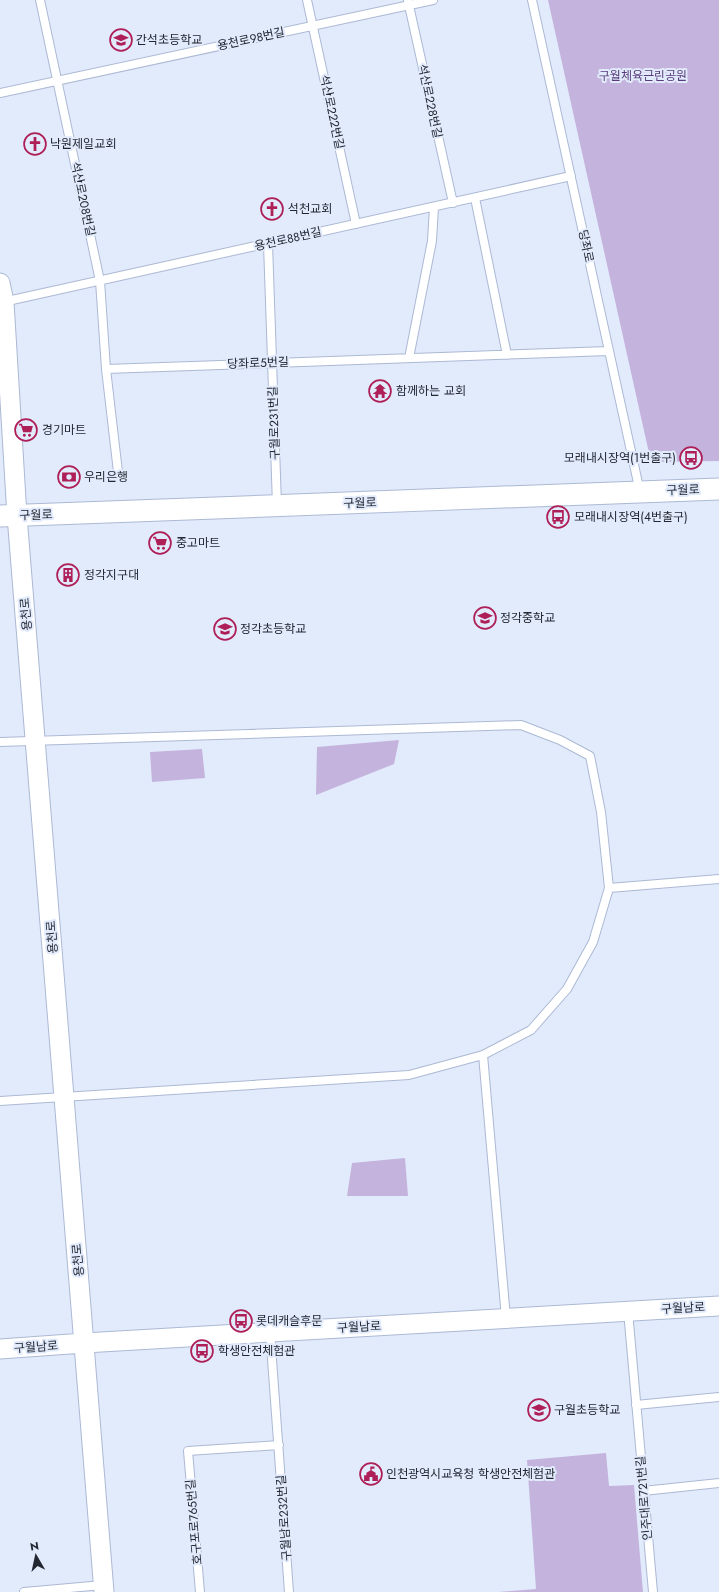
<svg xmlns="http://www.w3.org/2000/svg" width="719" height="1592" font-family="Jost,'Noto Sans KR',sans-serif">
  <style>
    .green { fill: #c4b3dd }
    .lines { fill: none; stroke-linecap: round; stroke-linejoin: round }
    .service-casing { stroke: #abb9d4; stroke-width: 10 }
    .tertiary-casing { stroke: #abb9d4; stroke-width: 21 }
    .secondary-casing { stroke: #abb9d4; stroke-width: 23 }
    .service { stroke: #fff; stroke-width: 8 }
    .tertiary { stroke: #fff; stroke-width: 19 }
    .secondary { stroke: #fff; stroke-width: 21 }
    .labels { text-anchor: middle; stroke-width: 4; stroke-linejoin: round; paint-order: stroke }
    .street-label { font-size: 12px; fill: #222732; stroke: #e2ebfc }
    .poi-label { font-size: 12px; fill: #222732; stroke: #e2ebfc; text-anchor: start }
    .park-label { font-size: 12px; fill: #5a3c7c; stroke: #e2ebfc }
  </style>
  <rect width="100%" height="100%" fill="#e2ebfc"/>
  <!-- green -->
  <path class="green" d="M548,0h171v461l-68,1z
    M399,740l-5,24 -78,31 1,-48z
    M202,749l3,29 -53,4 -2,-30z
    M405,1158l3,38h-61l5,-33z
    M606,1453l3,33 25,-1 9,107h-144l37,-3 -9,-129z"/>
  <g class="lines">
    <!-- service casing -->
    <g class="service-casing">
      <path id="service" d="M40,0l60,281 6,88 12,103
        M307,0l49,224
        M532,0l108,492
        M408,1l45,202
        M0,93l433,-93
        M475,198l32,157
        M268,244l9,261
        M3,302l568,-126
        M409,358l23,-117 2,-34
        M106,369l503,-18
        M0,742l521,-17 39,15 30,16 11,56 8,76 -16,54 -26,47 -36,41 -48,25 -74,20 -409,26
        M609,888l110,-9
        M483,1055l23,263
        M628,1311l25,281
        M270,1332l19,260
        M636,1405l83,-8
        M643,1491l76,-8
        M24,1592l79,-7
        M200,1592l-12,-141 91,-6"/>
    </g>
    <!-- tertiary casing -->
    <g class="tertiary-casing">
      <path id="tertiary" d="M0,283l4,19 13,214 87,1076
        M0,1349l84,-6 635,-37"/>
    </g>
    <!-- secondary casing -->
    <g class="secondary-casing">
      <path id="secondary" d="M0,516l719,-27"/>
    </g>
    <!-- service -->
    <use href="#service" class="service"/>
    <!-- tertiary -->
    <use href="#tertiary" class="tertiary"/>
    <!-- secondary -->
    <use href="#secondary" class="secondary"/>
  </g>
  <!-- icons -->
  <defs>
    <g id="school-ring" transform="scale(1.15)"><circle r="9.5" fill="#e2ebfc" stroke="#ae1f57" stroke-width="1.5"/><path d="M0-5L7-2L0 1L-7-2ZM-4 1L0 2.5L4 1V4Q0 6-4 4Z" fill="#ae1f57"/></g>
    <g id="church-ring" transform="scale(1.15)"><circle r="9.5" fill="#e2ebfc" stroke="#ae1f57" stroke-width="1.5"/><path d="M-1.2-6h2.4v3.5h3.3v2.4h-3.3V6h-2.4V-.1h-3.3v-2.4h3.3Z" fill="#ae1f57"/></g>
    <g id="temple-ring" transform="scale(1.15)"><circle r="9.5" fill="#e2ebfc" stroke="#ae1f57" stroke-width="1.5"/><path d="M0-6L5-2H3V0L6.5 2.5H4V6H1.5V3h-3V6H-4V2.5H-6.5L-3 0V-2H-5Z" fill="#ae1f57"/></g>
    <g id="supermarket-ring" transform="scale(1.15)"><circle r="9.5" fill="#e2ebfc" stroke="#ae1f57" stroke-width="1.5"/><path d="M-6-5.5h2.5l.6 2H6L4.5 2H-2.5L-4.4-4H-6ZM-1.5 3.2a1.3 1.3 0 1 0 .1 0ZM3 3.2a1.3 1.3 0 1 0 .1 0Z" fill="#ae1f57"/></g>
    <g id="bus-ring" transform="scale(1.15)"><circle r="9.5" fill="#e2ebfc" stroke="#ae1f57" stroke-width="1.5"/><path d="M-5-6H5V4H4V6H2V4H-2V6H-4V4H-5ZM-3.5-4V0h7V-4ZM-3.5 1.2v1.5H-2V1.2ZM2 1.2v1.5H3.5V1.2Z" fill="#ae1f57"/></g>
    <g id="bank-ring" transform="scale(1.15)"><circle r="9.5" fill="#e2ebfc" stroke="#ae1f57" stroke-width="1.5"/><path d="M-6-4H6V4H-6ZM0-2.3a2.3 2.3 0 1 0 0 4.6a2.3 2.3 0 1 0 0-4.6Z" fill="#ae1f57"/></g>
    <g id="building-ring" transform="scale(1.15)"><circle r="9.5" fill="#e2ebfc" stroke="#ae1f57" stroke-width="1.5"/><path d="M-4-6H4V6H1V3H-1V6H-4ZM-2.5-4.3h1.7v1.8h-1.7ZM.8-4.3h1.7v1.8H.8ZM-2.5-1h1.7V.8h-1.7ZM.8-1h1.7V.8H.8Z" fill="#ae1f57"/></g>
    <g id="civic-ring" transform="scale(1.15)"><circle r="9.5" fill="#e2ebfc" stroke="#ae1f57" stroke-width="1.5"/><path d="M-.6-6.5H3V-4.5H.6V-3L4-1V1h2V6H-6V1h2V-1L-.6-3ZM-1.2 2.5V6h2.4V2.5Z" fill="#ae1f57"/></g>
  </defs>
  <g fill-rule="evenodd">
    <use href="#school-ring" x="121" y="40"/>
    <use href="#church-ring" x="35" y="144"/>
    <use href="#church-ring" x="272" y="209"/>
    <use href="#temple-ring" x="380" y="391"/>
    <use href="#supermarket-ring" x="26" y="430"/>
    <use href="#bus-ring" x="691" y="458"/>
    <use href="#bank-ring" x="69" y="477"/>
    <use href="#bus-ring" x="558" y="517"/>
    <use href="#supermarket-ring" x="160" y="543"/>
    <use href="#building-ring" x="68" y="575"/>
    <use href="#school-ring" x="485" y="618"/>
    <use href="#school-ring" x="225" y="629"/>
    <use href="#bus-ring" x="241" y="1321"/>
    <use href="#bus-ring" x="202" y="1351"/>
    <use href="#school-ring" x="539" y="1410"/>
    <use href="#civic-ring" x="371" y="1474"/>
  </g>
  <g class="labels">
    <!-- street labels -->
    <g class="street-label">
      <text transform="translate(251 39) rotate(-12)" y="4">용천로98번길</text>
      <text transform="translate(430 101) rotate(78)" y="4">석산로228번길</text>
      <text transform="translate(332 112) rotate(78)" y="4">석산로222번길</text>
      <text transform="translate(83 199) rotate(78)" y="4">석산로208번길</text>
      <text transform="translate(288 239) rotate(-13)" y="4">용천로88번길</text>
      <text transform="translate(586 246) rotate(78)" y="4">당좌로</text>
      <text transform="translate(258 363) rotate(-2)" y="4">당좌로5번길</text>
      <text transform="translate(274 423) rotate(-92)" y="4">구월로231번길</text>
      <text transform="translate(683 490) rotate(-2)" y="4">구월로</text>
      <text transform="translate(360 503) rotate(-2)" y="4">구월로</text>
      <text transform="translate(36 515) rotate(-2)" y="4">구월로</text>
      <text transform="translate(26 614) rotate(-95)" y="4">용천로</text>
      <text transform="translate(52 937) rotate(-94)" y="4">용천로</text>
      <text transform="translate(78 1260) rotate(-95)" y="4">용천로</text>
      <text transform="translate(683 1308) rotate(-3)" y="4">구월남로</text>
      <text transform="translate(359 1327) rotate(-3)" y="4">구월남로</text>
      <text transform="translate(36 1347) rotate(-4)" y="4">구월남로</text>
      <text transform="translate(644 1498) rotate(-95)" y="4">인주대로721번길</text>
      <text transform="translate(284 1518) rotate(-94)" y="4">구월남로232번길</text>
      <text transform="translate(194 1522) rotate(-95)" y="4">호구포로765번길</text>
    </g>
    <!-- poi labels -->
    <g class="poi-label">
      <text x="136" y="44">간석초등학교</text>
      <text x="50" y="148">낙원제일교회</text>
      <text x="288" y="213">석천교회</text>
      <text x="396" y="395">함께하는 교회</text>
      <text x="42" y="434">경기마트</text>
      <text x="676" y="462" text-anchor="end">모래내시장역(1번출구)</text>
      <text x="84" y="481">우리은행</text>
      <text x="574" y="521">모래내시장역(4번출구)</text>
      <text x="176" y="547">중고마트</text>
      <text x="84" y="579">정각지구대</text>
      <text x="500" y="622">정각중학교</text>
      <text x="240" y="633">정각초등학교</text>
      <text x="256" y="1325">롯데캐슬후문</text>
      <text x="218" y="1355">학생안전체험관</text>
      <text x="554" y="1414">구월초등학교</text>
      <text x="386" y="1478">인천광역시교육청 학생안전체험관</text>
    </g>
    <!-- park labels -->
    <g class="park-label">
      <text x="643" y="80">구월체육근린공원</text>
    </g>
  </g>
  <!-- north arrow -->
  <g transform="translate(36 1556) rotate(351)" stroke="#e2ebfc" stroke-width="3" paint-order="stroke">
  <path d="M0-3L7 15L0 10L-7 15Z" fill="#222732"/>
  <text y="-6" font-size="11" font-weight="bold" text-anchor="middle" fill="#222732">N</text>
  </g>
</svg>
